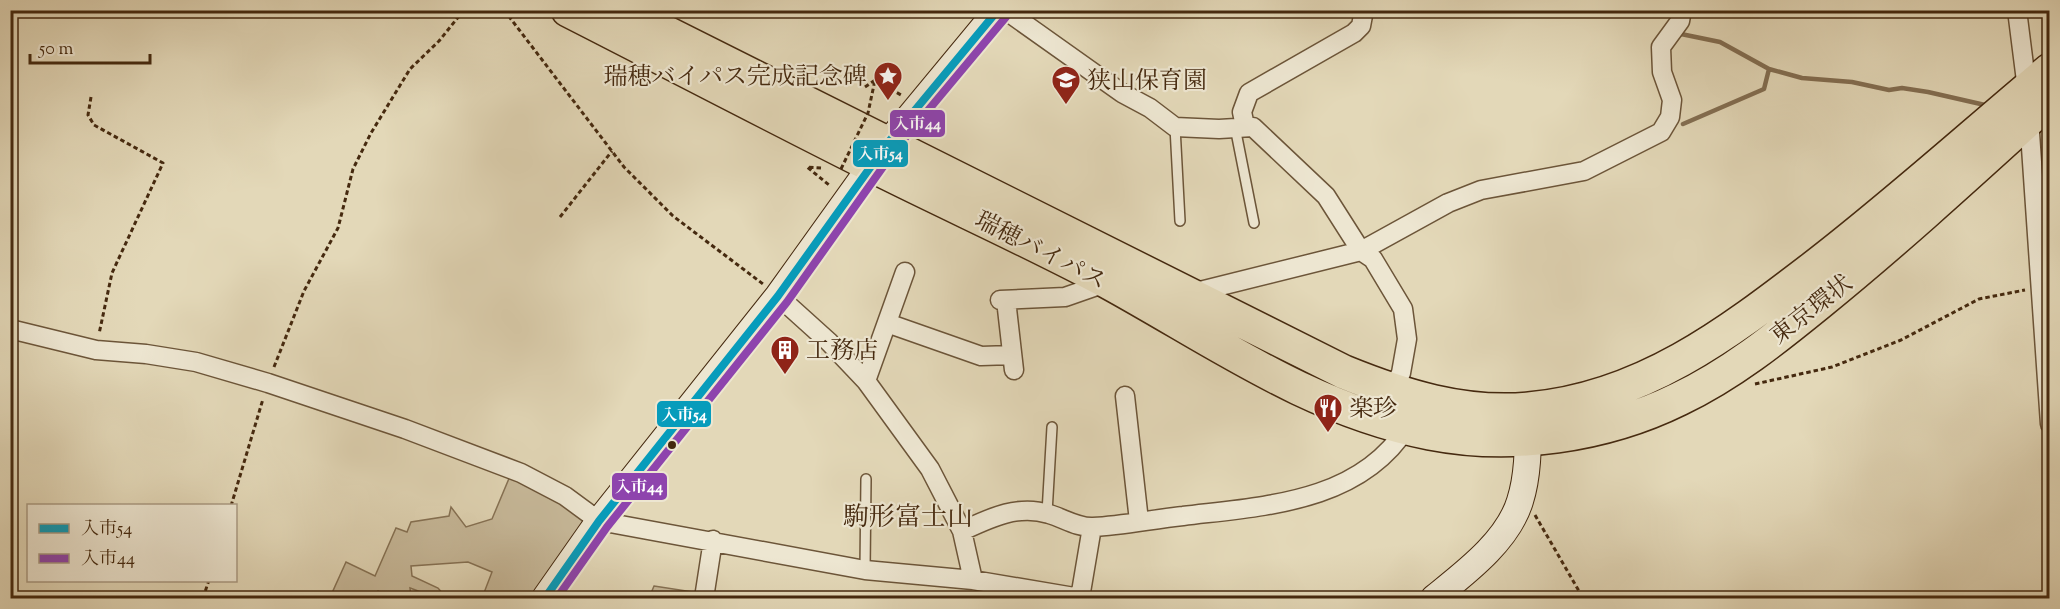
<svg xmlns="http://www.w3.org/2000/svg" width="2060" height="609" font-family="'Sorts Mill Goudy','Noto Serif JP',serif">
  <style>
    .green { fill: #c8ba9b; stroke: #867255; stroke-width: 1.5 }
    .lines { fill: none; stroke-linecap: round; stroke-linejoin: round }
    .stream { stroke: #836e52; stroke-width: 4.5 }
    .lane-casing { stroke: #6c5539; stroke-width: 12 }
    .street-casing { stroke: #6c5539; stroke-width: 21 }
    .secondary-casing { stroke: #45290f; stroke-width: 28 }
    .highway-casing { stroke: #45290f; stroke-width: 36 }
    .path { stroke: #45290f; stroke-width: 3; stroke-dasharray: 4.5 3; stroke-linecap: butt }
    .lane { stroke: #ede6d1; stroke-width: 9 }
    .street { stroke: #ede6d1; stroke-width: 18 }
    .secondary { stroke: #ede6d1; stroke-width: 26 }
    .highway { stroke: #e3d8b8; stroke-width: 33 }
    .path-bridge { stroke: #45290f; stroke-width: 3; stroke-dasharray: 4.5 3; stroke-linecap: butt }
    .bus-1-casing { stroke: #ede6d1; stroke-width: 12 }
    .bus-2-casing { stroke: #ede6d1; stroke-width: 12 }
    .bus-1 { stroke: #079cbb; stroke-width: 8 }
    .bus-2 { stroke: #8e44ad; stroke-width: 8 }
    .bus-dot { fill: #45290f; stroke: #ede6d1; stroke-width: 2 }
    .labels { text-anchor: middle; stroke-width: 4.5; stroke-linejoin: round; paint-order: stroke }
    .poi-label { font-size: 24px; fill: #45290f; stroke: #ede6d1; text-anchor: start }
    .street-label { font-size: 24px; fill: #45290f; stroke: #ede6d1 }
    .neighbourhood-label { font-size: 26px; fill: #45290f; stroke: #ede6d1 }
    .line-badge { stroke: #ede6d1; stroke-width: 2 }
    .badge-label { font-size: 16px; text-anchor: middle; font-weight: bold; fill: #fff }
  </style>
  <rect width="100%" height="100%" fill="#e3d8b8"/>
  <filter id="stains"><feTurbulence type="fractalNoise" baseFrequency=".00333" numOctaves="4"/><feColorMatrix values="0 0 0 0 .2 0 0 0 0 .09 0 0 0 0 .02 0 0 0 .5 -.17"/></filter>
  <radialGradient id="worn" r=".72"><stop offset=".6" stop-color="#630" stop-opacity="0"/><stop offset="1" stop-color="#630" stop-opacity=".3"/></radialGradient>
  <!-- green -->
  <path class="green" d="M510,476l72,37 2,10 -51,75h-51l10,-26 -24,-10 -57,4 1,10 26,12 6,7 -1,3h-18l1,-4 -16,-6 1,10h-18l-15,-7 -5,7h-30l-11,-5 14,-31 29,14 21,-48 11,4 4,-10 38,-6 2,-9 15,20 26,-8z
    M654,586l46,7 -1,5h-50z"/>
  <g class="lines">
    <!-- stream -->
    <path class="stream" d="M1681,34l39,8 49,27
      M1683,124l81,-35 5,-20 33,9 50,4 37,8 13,-2 26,4 57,13"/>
    <!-- lane casing -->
    <g class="lane-casing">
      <path id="lane" d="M1175,127l5,94
        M1235,127l19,96
        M1047,513l5,-86
        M865,570l1,-91"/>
    </g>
    <!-- street casing -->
    <g class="street-casing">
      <path id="street" d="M1005,10l117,83 28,15 25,19 44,2 34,-2 73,69 35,55 12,8 30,50 4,30 -6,34 -9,18
        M2017,10l10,79 23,335
        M1245,126l-3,-14 7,-19 105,-60 7,-7 3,-16
        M1188,294l173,-43 87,-48 33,-13 103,-19 77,-39 9,-15 2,-17 -10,-28 -1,-25 19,-26 2,-11
        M778,296l51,46 37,39 64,88 32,62 11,49
        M1000,300l65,-3 43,-15
        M1006,300l8,70
        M887,323l94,33 31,-1
        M10,329l86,21 50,4 50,8 72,21 137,46 116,44 44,23 34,25 266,49 108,10 107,18 12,-71
        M866,381l39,-109
        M1125,396l14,125
        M962,531c28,-13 56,-27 87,-17 14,4 29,14 44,13 29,-1 60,-8 90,-11 81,-10 176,-13 224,-89
        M704,598l9,-58"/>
    </g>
    <!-- secondary casing -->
    <g class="secondary-casing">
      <path id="secondary" d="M545,598l54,-77 179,-225 109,-152 111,-134
        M1434,598c31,-25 74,-57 86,-97 8,-25 8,-53 8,-79"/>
    </g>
    <!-- highway casing -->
    <g class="highway-casing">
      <path id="highway" d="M568,10c104,53 207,107 311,159 76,38 154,73 229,113 106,58 200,127 322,151 82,16 174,3 249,-34 51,-24 97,-61 140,-96 80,-65 155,-134 231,-203
        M621,10l723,362c59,24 119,43 185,37 113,-10 198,-75 284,-141 82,-63 158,-132 237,-198"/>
    </g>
    <!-- path -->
    <path class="path" d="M504,10l120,157 49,49 90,68
      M865,87l10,-7 26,15
      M91,97l-3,18 6,10 69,38 -51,110 -13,61
      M821,168l-14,-1 22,18
      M560,217l52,-66
      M274,367l30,-76 34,-63 15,-59 18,-36 39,-64 29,-28 25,-31
      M1755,384l77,-17 69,-27 78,-41 46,-9
      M231,506l32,-107
      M1535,515l48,83
      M203,598l6,-18"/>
    <!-- lane -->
    <use href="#lane" class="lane"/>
    <!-- street -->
    <use href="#street" class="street"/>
    <!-- secondary -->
    <use href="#secondary" class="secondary"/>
    <!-- highway -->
    <use href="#highway" class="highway"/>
    <!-- path-bridge -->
    <path class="path-bridge" d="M841,169l27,-56 7,-33"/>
    <!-- bus-1 casing -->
    <g class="bus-1-casing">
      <path id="bus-1" d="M545,598l54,-77 179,-225 109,-152 111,-134"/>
    </g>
    <!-- bus-2 casing -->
    <g class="bus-2-casing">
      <path id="bus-2" d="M557,598l50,-71 180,-225 108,-152 111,-133"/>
    </g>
    <!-- bus-1 -->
    <use href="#bus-1" class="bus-1"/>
    <!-- bus-2 -->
    <use href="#bus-2" class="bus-2"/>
  </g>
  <!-- icons -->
  <defs>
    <g id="sight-pin" transform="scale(1.5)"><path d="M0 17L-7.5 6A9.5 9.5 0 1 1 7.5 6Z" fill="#8f2418" stroke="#ede6d1"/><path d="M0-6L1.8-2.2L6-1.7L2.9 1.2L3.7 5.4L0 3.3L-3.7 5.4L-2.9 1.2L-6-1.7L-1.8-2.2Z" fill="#fff"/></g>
    <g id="school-pin" transform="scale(1.5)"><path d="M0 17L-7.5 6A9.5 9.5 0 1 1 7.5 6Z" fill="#8f2418" stroke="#ede6d1"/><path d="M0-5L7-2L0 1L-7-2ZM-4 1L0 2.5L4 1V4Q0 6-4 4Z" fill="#fff"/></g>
    <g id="building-pin" transform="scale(1.5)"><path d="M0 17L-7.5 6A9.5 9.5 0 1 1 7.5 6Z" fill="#8f2418" stroke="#ede6d1"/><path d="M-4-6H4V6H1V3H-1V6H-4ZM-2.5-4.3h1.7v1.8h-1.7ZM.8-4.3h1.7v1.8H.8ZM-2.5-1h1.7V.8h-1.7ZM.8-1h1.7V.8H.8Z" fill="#fff"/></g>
    <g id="restaurant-pin" transform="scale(1.5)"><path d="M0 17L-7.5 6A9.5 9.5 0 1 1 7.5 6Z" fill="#8f2418" stroke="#ede6d1"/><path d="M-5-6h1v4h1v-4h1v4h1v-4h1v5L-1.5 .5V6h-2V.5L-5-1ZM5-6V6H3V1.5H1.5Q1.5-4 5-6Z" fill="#fff"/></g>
  </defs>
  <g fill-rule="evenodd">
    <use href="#sight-pin" x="888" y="76"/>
    <use href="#school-pin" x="1066" y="80"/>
    <use href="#building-pin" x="785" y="350"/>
    <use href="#restaurant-pin" x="1328" y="408"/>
  </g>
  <!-- markers -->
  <circle class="bus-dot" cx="672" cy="445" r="5"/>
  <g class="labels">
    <!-- poi labels -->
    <g class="poi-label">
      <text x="867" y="84" text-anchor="end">瑞穂バイパス完成記念碑</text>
      <text x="1087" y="88">狭山保育園</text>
      <text x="806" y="358">工務店</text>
      <text x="1349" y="416">楽珍</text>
    </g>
    <!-- street labels -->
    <g class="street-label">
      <text transform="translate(1041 250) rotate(27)" y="8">瑞穂バイパス</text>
      <text transform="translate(1811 309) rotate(-38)" y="8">東京環状</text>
    </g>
    <!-- neighbourhood labels -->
    <g class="neighbourhood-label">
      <text x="908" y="525">駒形富士山</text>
    </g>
  </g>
  <g class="line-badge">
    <rect x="889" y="109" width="57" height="29" rx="6" fill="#8e44ad"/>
    <rect x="852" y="139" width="57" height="29" rx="6" fill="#079cbb"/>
    <rect x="656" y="400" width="56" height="28" rx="6" fill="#079cbb"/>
    <rect x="611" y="472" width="57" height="29" rx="6" fill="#8e44ad"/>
  </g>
  <g class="badge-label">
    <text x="917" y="129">入市44</text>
    <text x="880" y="159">入市54</text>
    <text x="684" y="420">入市54</text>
    <text x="639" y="492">入市44</text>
  </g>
  <!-- margin -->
  <rect width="2060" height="609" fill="none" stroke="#e3d8b8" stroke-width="36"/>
  <rect x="12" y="12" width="2036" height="585" fill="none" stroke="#45290f" stroke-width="3"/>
  <rect x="18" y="18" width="2024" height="573" fill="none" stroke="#45290f" stroke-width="1.5"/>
  <!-- legend -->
  <rect x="27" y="504" width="210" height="78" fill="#ede6d1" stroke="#aa9a83" stroke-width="1.5"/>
  <rect x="39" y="524" width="30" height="9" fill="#079cbb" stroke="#aa9a83" stroke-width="1.5"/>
  <text x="81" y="534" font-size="18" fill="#45290f">入市54</text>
  <rect x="39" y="554" width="30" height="9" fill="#8e44ad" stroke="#aa9a83" stroke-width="1.5"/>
  <text x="81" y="564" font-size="18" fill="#45290f">入市44</text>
  <!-- scale -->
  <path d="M30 54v9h120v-9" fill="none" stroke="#45290f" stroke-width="3"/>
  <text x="39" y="54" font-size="18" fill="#45290f" stroke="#ede6d1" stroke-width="4.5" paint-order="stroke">50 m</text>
  <rect width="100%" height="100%" filter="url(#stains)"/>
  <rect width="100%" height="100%" fill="url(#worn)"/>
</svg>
